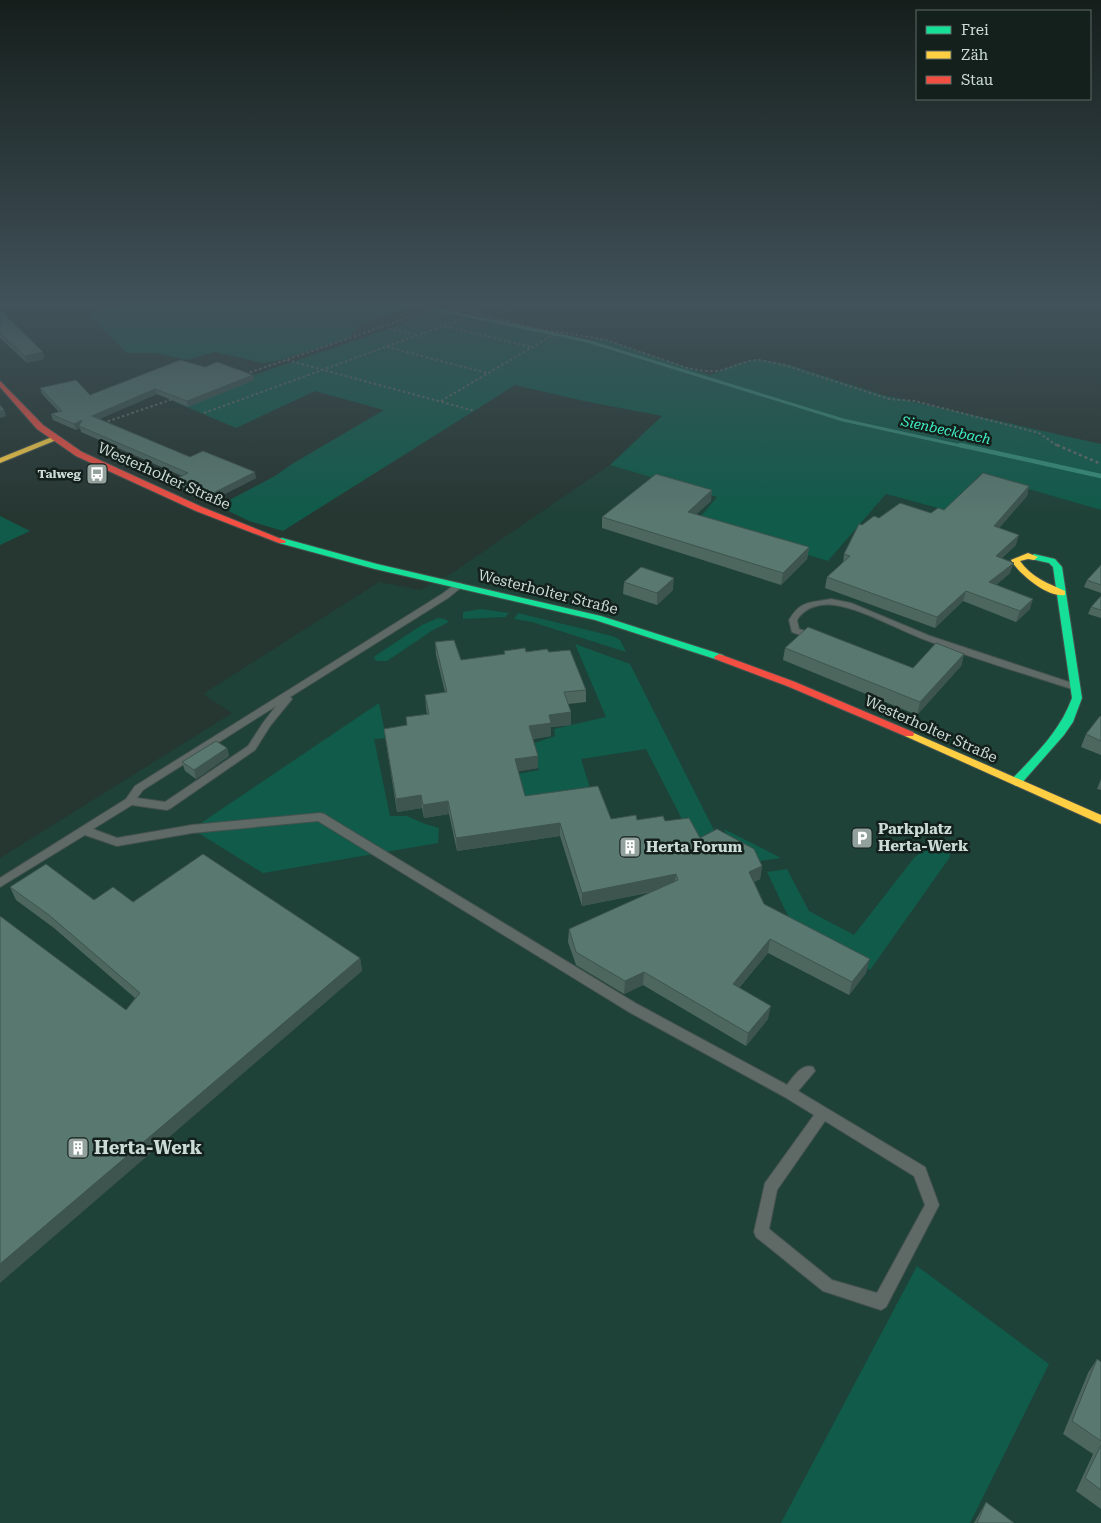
<svg xmlns="http://www.w3.org/2000/svg" width="1101" height="1523" font-family="'Roboto Serif',serif">
  <style>
    .built { fill: #1f4238 }
    .green { fill: #105b4a }
    .lines { fill: none; stroke-linecap: round; stroke-linejoin: round }
    .stream-far1 { stroke: #358e77; stroke-width: 3 }
    .stream { stroke: #358e77; stroke-width: 4.5 }
    .lane-casing { stroke: #44524e; stroke-width: 2 }
    .fast-casing { stroke: #44524e; stroke-width: 2 }
    .slow-casing { stroke: #44524e; stroke-width: 2 }
    .jam-casing { stroke: #44524e; stroke-width: 2 }
    .path-far1 { stroke: #616b67; stroke-width: 2; stroke-dasharray: 2.5 2.5; stroke-linecap: butt }
    .path { stroke: #616b67; stroke-width: 2.5; stroke-dasharray: 3 3; stroke-linecap: butt }
    .lane { fill: #5f6a67; fill-rule: evenodd }
    .fast { fill: #16e098; fill-rule: evenodd }
    .slow { fill: #ffcf43; fill-rule: evenodd }
    .jam { fill: #f24e42; fill-rule: evenodd }
    .wall { fill: #4d675f }
    .shaded-wall { fill: #3e544e }
    .building { fill: #59786f; stroke: #3e544e }
    .labels { text-anchor: middle; stroke-width: 5; stroke-linejoin: round; paint-order: stroke }
    .far-poi-label { font-size: 12px; font-weight: bold; fill: #ccdbd6; stroke: #14201c; text-anchor: end }
    .far-water-label { font-size: 14px; font-style: italic; fill: #3ff1c7; stroke: #14201c }
    .street-label { font-size: 15px; fill: #ccdbd6; stroke: #14201c }
    .poi-label { font-size: 15px; font-weight: bold; fill: #ccdbd6; stroke: #14201c; text-anchor: start }
    .near-poi-label { font-size: 18px; font-weight: bold; fill: #ccdbd6; stroke: #14201c; text-anchor: start }
  </style>
  <rect width="100%" height="100%" fill="#263631"/>
  <!-- built -->
  <path class="built" d="M610,465l108,32 -22,25 132,39 58,-67 59,16 35,-35 121,35v1013h-1101v-665l232,-145 -29,-19 176,-112 41,8 32,-17z"/>
  <!-- green -->
  <path class="green" d="M130,302h309l-42,9 -37,14 -13,14 -70,22 -14,2 -48,-11 -28,8 -30,-7h-30l-38,-38z
    M438,308l32,9 114,24 19,-2 107,36 26,-11 23,-5 31,6 93,30 218,49v66l-121,-35 -35,35 -59,-16 -58,67 -132,-39 21,-25 -107,-32 52,-49 -78,-15 -69,-16 -232,146 -34,-10 -31,-15 57,-30 17,-12 92,-54 -69,-19 -79,37 -61,-26 214,-73z
    M0,516l30,15 -30,14z
    M481,609l28,4 -4,4 -42,2v-7z
    M518,613l94,23 8,4 6,12 -94,-30 -18,-3z
    M438,618l7,1 4,3 -16,8 -46,31h-10l-3,-3 1,-2 47,-31z
    M575,644l55,20 89,176 -20,7 -12,-18 -41,-80 -65,10 12,39 -68,8 -7,-32 21,-4 -7,-26 23,-8 -1,-7 52,-12z
    M379,703l7,35 -12,1 16,77h17l18,8 14,4 -1,15 -175,30 -71,-44z
    M724,829l57,29 -21,3 -28,-14z
    M949,847l1,10 -80,113 -55,-29 -26,-23 -22,-46 20,-3 22,42 45,24 60,-77 7,-6z
    M917,1266l132,98 -79,159h-189z"/>
  <g class="lines">
    <!-- stream-far1 -->
    <path class="stream-far1" d="M440,310l147,31 256,79 123,27"/>
    <!-- stream -->
    <path class="stream" d="M960,445l141,31"/>
    <!-- lane casing -->
    <g class="lane-casing">
      <path id="lane" d="M457,583h3l4,2 -16,13 -158,99 2,2 -22,27 -15,24 -84,58 -4,2 -35,-5 -39,24 24,9 75,-13 128,-12 4,1 313,190 150,81c6,-8 15,-22 26,-18l2,4 -17,20 127,76 14,38 -53,102 -5,3 -58,-19 -67,-54 -2,-5 11,-49 49,-68 -31,-19 -154,-84 -311,-191 -126,12 -75,13 -32,-11 -85,52v-9l126,-79 9,-13 307,-192zM276,706l-13,17 -15,23 -83,56 -28,-4 6,-8zM825,1121l89,55 11,29 -48,88 -45,-13 -63,-51 8,-39z
        M831,599l20,4 79,33 148,49 2,2 -5,3 -3,-1c-50,-16 -101,-31 -149,-50 -26,-10 -63,-31 -89,-34 -15,-2 -30,3 -37,15l2,9 18,6 1,2 -1,2h-6l-19,-7 -3,-12c12,-20 21,-17 42,-21z"/>
    </g>
    <!-- fast casing -->
    <g class="fast-casing">
      <path id="fast" d="M282,538l95,26 224,52 122,39 1,2 -1,2h-8l-120,-39 -220,-51 -96,-26v-4z
        M1034,554l21,5 7,8 20,131 -9,24 -9,13 -44,50 -4,1 -6,-4 2,-3c24,-25 48,-48 60,-81l-19,-131 -4,-4 -18,-4 -1,-2z"/>
    </g>
    <!-- slow casing -->
    <g class="slow-casing">
      <path id="slow" d="M52,437l7,2 -59,24v-5z
        M1028,553l10,4 -4,3 -6,-1 -8,2c11,16 29,23 45,30v4c-17,3 -46,-21 -54,-35z
        M909,731l192,84v9l-196,-88 -1,-2 1,-2z"/>
    </g>
    <!-- jam casing -->
    <g class="jam-casing">
      <path id="jam" d="M0,381l43,44 39,27 120,55 84,34 -1,2h-6l-83,-32 -120,-55 -39,-27 -37,-42z
        M719,654l76,28 118,50 1,2 -1,2h-8l-118,-50 -72,-27 -1,-2z"/>
    </g>
    <!-- path-far1 -->
    <path class="path-far1" d="M444,305l85,22 77,13 81,28 17,3h15l30,-10 10,-1 25,5 105,34 26,2 124,32 20,14
      M445,326l86,21
      M389,329l28,6
      M387,347l100,26
      M287,360l188,51
      M245,374l209,-72
      M441,401l110,-65
      M204,413l261,-95
      M103,423l70,-24"/>
    <!-- path -->
    <path class="path" d="M1057,445l44,19"/>
    <!-- lane -->
    <use href="#lane" class="lane"/>
    <!-- fast -->
    <use href="#fast" class="fast"/>
    <!-- slow -->
    <use href="#slow" class="slow"/>
    <!-- jam -->
    <use href="#jam" class="jam"/>
  </g>
  <!-- wall -->
  <path class="wall" d="M0,310l43,42 1,7 -17,4 -27,-25z
    M205,367l49,13 -66,27 -31,-13 -58,25 91,38 66,21 -43,22 -36,-15 -2,-6 7,-3 -101,-44 -1,-4 -4,2 -23,-10 -2,-6 8,-2 -17,-18 -2,-6 50,7z
    M1029,486l-2,10 -28,32 17,17 -14,13 8,15 -14,12 34,24 -14,13 -53,-21 -28,27 -110,-40 2,-11 16,-14 1,-9 18,-29 17,-7 52,-5 13,-3z
    M711,501l-15,13 113,33 -2,12 -26,26 -179,-57v-11z
    M1101,565v28l-17,-6 3,-7z
    M624,582l49,8 -16,15 -34,-11z
    M1101,596v22l-13,-4 3,-7z
    M435,642l26,18 43,-6v-3l45,1 37,38v12l-18,2 3,21 -20,2v9l-18,3 5,17v12l-20,3 7,25 86,23 54,2 35,17 62,28 -2,13 -6,3 10,22 102,69 -17,22 -81,-42 -29,35 29,31 -22,27 -103,-61 -19,9 -48,-29 -8,-23 1,-13 83,-37 -70,14 -22,-70 -103,15 -8,-37 -25,4 -2,-10 -25,4 -13,-83 23,-3 -1,-9 21,-2 -1,-7 -1,-13 20,-3 -9,-37z
    M785,648l128,20 51,-14 -3,12 -44,49 -134,-55z
    M1101,717v38l-20,-8 5,-13z
    M227,748l2,8 -33,23 -11,-8 -3,-9z
    M1101,779v11l-4,-1z
    M10,887l84,13 39,2 227,56 2,13 -236,39 9,-12 -81,-70 -38,-28z
    M1097,1359l4,3v147l-25,-18 17,-37 -30,-20 25,-61z
    M986,1502l28,21h-40z"/>
  <!-- shaded-wall -->
  <path class="shaded-wall" d="M0,302h23l-23,7z
    M43,352l1,7 -17,4 -2,-7z
    M253,375l1,5 -66,27 -1,-6z
    M155,389l2,5 -64,28 -1,-6z
    M4,410l2,6 -6,2v-7z
    M82,420l-3,6 1,2 -4,2 -2,-6z
    M255,472l1,6 -43,22 -2,-6z
    M1029,486l-2,10 -36,41 3,-11z
    M712,490l-1,11 -24,22 1,-11z
    M1019,535l-3,10 -23,21 3,-10z
    M809,547l-2,12 -26,26 2,-12z
    M1014,563l-4,10 -24,20 3,-11z
    M674,578l-1,12 -16,15v-12z
    M966,591l-3,10 -28,27 2,-11z
    M1033,599l-3,10 -14,13 4,-11z
    M964,654l-3,12 -44,49 3,-13z
    M571,712v13l-20,2v9l-22,3v-13l20,-11z
    M227,748l2,8 -33,23 -2,-9z
    M538,756v12l-23,4v-13z
    M421,795l1,13 -25,4 -1,-13z
    M448,801l1,13 -25,4 -1,-13z
    M560,823v13l-103,15 -1,-13z
    M762,866l-2,13 -13,6 2,-13z
    M676,874l-2,13 -92,19v-13z
    M770,939l-2,14 -37,44 2,-13z
    M360,958l2,13 -362,312v-19z
    M870,959l-4,14 -17,22 3,-13z
    M644,972l-1,13 -19,9 1,-13z
    M771,1006l-3,13 -22,27 2,-13z"/>
  <!-- building -->
  <path class="building" d="M0,310l43,42 -18,4 -25,-23z
    M180,360l25,7 12,-5 36,13 -66,26 -32,-12 -63,27 98,41 13,-6 52,21 -44,22 -36,-15 13,-6 -109,-47 3,-6 -8,4 -23,-10 11,-3 -22,-23 36,-8 14,15z
    M0,405l4,5 -4,1z
    M983,473l46,13 -35,40 25,9 -23,21 18,7 -25,19 44,17 -13,12 -54,-20 -29,26 -110,-40 23,-21 -6,-2 15,-30 3,1 12,-9 5,2 21,-15 31,10 7,-5 6,2z
    M656,474l56,16 -24,22 121,35 -26,26 -181,-56z
    M1101,565v20l-14,-5z
    M641,567l33,11 -17,15 -33,-11z
    M1101,596v14l-10,-3z
    M808,627l105,41 23,-25 28,11 -44,48 -135,-54z
    M454,640l7,20 44,-6 -1,-3 21,-3 1,4 21,-3 2,3 21,-2 16,40 -22,2 7,20 -22,3 2,8 -22,3 9,30 -23,3 10,37 73,-10 13,33 25,-4 1,5 26,-4 2,5 24,-3 11,20 17,-9 37,20 8,17 -13,6 15,32 106,55 -18,23 -82,-43 -37,45 38,22 -23,27 -104,-61 -19,9 -49,-29 -7,-23 109,-49 -2,-6 -94,19 -22,-70 -104,15 -8,-37 -25,4 -2,-10 -25,4 -12,-70 23,-4 -1,-8 23,-3 -4,-19 22,-3 -12,-50z
    M1100,716l1,1v24l-15,-7z
    M216,741l11,7 -33,22 -12,-8z
    M203,854l157,104 -360,306v-348l126,94 14,-17 -91,-78 -39,-28 36,-23 48,36 19,-13 20,15z
    M1097,1359l4,3v79l-29,-20z
    M1101,1445v45l-16,-12z
    M986,1502l28,21h-37z"/>
  <!-- sky -->
  <linearGradient id="sky" x2="0" y2="1"><stop stop-color="#151e1b"/><stop offset="0.59" stop-color="#41525a"/><stop offset="1" stop-color="#41525a" stop-opacity="0"/></linearGradient>
  <rect width="1101" height="515" fill="url(#sky)"/>
  <!-- icons -->
  <defs>
    <g id="bus-square" transform="scale(1.125)"><rect x="-9" y="-9" width="18" height="18" rx="4" fill="#92a19c" stroke="#14201c"/><path d="M-5-6H5V4H4V6H2V4H-2V6H-4V4H-5ZM-3.5-4V0h7V-4ZM-3.5 1.2v1.5H-2V1.2ZM2 1.2v1.5H3.5V1.2Z" fill="#fff"/></g>
    <g id="parking-square" transform="scale(1.125)"><rect x="-9" y="-9" width="18" height="18" rx="4" fill="#92a19c" stroke="#14201c"/><path d="M-3.5-5.5H1a3.5 3.5 0 0 1 0 7H-1V5.5H-3.5ZM-1-3.4V-.6H.8a1.4 1.4 0 0 0 0-2.8Z" fill="#fff"/></g>
    <g id="building-square" transform="scale(1.125)"><rect x="-9" y="-9" width="18" height="18" rx="4" fill="#92a19c" stroke="#14201c"/><path d="M-4-6H4V6H1V3H-1V6H-4ZM-2.5-4.3h1.7v1.8h-1.7ZM.8-4.3h1.7v1.8H.8ZM-2.5-1h1.7V.8h-1.7ZM.8-1h1.7V.8H.8Z" fill="#fff"/></g>
  </defs>
  <g fill-rule="evenodd">
    <use href="#bus-square" x="97" y="474"/>
    <use href="#parking-square" x="862" y="838"/>
    <use href="#building-square" x="630" y="847"/>
    <use href="#building-square" x="78" y="1148"/>
  </g>
  <g class="labels">
    <!-- far-poi labels -->
    <g class="far-poi-label">
      <text x="81" y="478">Talweg</text>
    </g>
    <!-- far-water labels -->
    <g class="far-water-label">
      <text transform="translate(946 430) rotate(12)" y="5">Sienbeckbach</text>
    </g>
    <!-- street labels -->
    <g class="street-label">
      <text transform="translate(164 476) rotate(24)" y="5">Westerholter Straße</text>
      <text transform="translate(548 592) rotate(14)" y="5">Westerholter Straße</text>
      <text transform="translate(931 729) rotate(24)" y="5">Westerholter Straße</text>
    </g>
    <!-- poi labels -->
    <g class="poi-label">
      <text x="878" y="834">Parkplatz<tspan x="878" dy="17">Herta-Werk</tspan></text>
      <text x="646" y="852">Herta Forum</text>
    </g>
    <!-- near-poi labels -->
    <g class="near-poi-label">
      <text x="94" y="1154">Herta-Werk</text>
    </g>
  </g>
  <!-- legend -->
  <rect x="916" y="10" width="175" height="90" fill="#14201c" stroke="#5e6b66"/>
  <rect x="926" y="26" width="25" height="8" fill="#16e098" stroke="#5e6b66"/>
  <text x="961" y="35" font-size="15" fill="#ccdbd6">Frei</text>
  <rect x="926" y="51" width="25" height="8" fill="#ffcf43" stroke="#5e6b66"/>
  <text x="961" y="60" font-size="15" fill="#ccdbd6">Zäh</text>
  <rect x="926" y="76" width="25" height="8" fill="#f24e42" stroke="#5e6b66"/>
  <text x="961" y="85" font-size="15" fill="#ccdbd6">Stau</text>
</svg>
